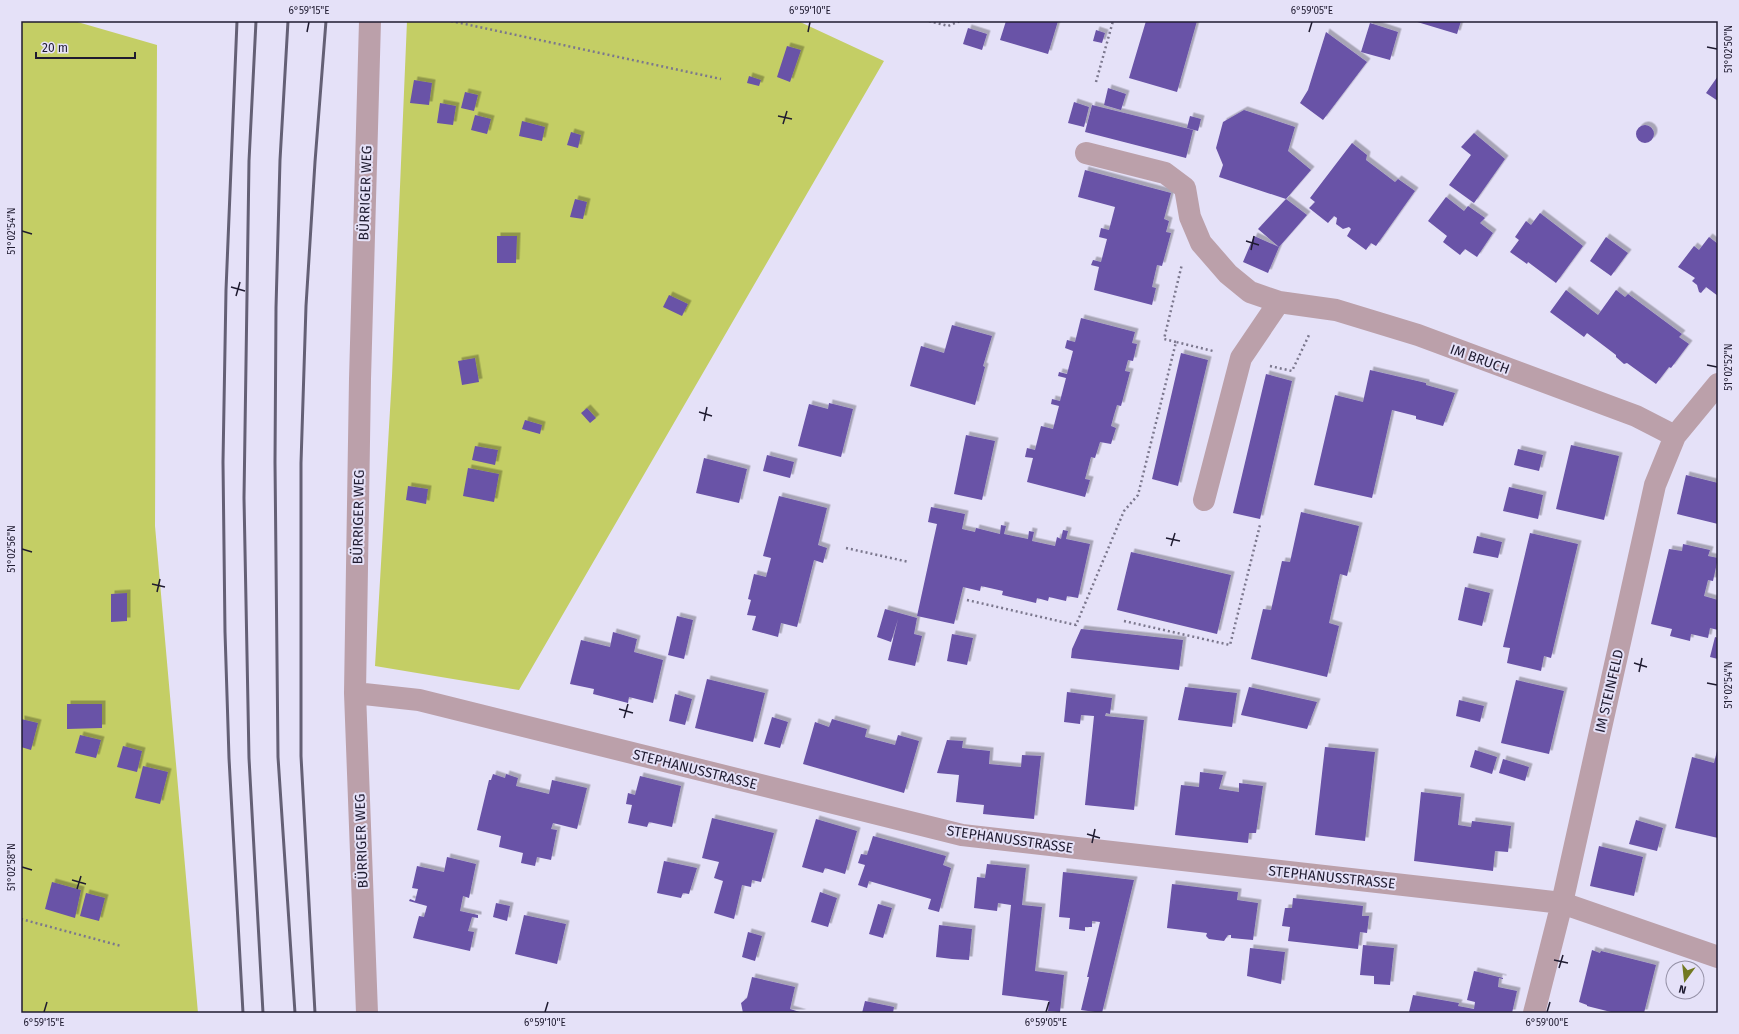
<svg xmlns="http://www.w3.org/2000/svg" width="1739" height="1034" font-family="'Fira Sans',sans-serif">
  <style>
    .green { fill: #c4ce65 }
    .building { fill: #6952a7; filter: url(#shadow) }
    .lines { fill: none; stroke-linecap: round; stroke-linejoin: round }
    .path { stroke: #7b778d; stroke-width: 2.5; stroke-dasharray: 2 3; stroke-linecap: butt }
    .minor { stroke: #bba0aa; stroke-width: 22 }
    .rail { stroke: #646075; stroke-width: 3 }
    .ticks { fill: none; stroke: #1f1b30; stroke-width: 1.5 }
    .labels { text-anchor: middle; stroke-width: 4; stroke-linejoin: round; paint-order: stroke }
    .street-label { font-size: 14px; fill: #1f1b30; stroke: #e5e1f8 }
    .neatline { fill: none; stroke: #1f1b30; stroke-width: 1.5 }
    .ticks-label { font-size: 10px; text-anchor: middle; fill: #1f1b30 }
  </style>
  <defs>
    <filter id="shadow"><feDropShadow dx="3.5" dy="-3.5" stdDeviation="0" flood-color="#0004"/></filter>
  </defs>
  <rect width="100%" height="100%" fill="#e5e1f8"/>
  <!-- green -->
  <path class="green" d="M21,21h53l83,24 -2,481 43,487h-177z
    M407,21h391l86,40 -365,629 -144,-24 17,-290z"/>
  <!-- building -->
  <path class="building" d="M1006,21h52l-10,33 -48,-14z
    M1146,21h51l-20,71 -48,-14z
    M1414,21h47l-4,13z
    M1370,23l28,9 -8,28 -29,-8z
    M968,28l19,6 -5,16 -19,-6z
    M1096,30l9,3 -3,10 -9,-2z
    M1326,32l41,30 -44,58 -23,-17 8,-13z
    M787,46l14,4 -11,32 -13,-5z
    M749,76l12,4 -2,6 -12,-3z
    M1718,76v25l-12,-8z
    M414,80l18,3 -3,22 -19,-2z
    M1108,88l18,6 -5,16 -17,-5z
    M465,92l13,3 -4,16 -13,-3z
    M1074,102l15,5 -5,20 -16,-4z
    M440,103l16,3 -3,19 -16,-2z
    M1092,105l101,25 -7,28 -101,-26z
    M1244,110l51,17 -7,24 23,19 -25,29 -67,-22 4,-12 -7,-17 7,-26z
    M475,115l16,4 -4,15 -16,-4z
    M1190,116l11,3 -3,12 -11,-3z
    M522,121l23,6 -3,14 -23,-5z
    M1636 134a9 9 0 1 1 18 0a9 9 0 1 1-18 0Z
    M571,132l10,3 -3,13 -11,-3z
    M1474,133l31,26 -31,44 -25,-18 22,-30 -10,-8z
    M1352,143l15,12 -1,5 29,22 3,-3 17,12 -39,55 -5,-3 -5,7 -19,-14 4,-7 -2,-2 -6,2 -7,-5 1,-6 -3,-2 -6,7 -19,-15 6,-6 -5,-4z
    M1085,170l86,23 -7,26 5,2 -3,11 5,1 -9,33 -5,-1 -5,22 4,1 -4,17 -58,-15 5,-23 -8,-2 2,-5 8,2 6,-23 -8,-2 2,-9 8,2 6,-23 -37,-10z
    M1446,197l18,14 4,-5 17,12 -5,5 13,10 -16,24 -12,-8 -5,6 -17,-13 4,-6 -19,-15z
    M575,199l12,3 -4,17 -13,-2z
    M1286,199l21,16 -28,32 -11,26 -25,-11 11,-26 25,11 -21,-18z
    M1540,213l43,33 -27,37 -28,-21 -1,2 -17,-12 9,-12 -4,-3 11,-16 5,4z
    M497,236h20l-1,27h-19z
    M1606,237l22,16 -17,23 -21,-15z
    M1709,237l9,7v52l-12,-9 -5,6 -2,-1 -2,-7 -5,-4 3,-3 -17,-11 16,-21 5,4z
    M1566,290l32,25 18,-25 9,7 3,-3 54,40 -3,3 10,7 -18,24 -2,-1 -13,17 -29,-21 -3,1 -8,-7v-2l-29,-22 -3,4 -34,-25z
    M669,295l19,9 -6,12 -19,-9z
    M1081,318l54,14 -3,11 5,1 -4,17 -5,-1 -3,11 5,1 -9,34 -4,-1 -3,10 -3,11 5,2 -5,16 -11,-2 -5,16 -4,-1 -6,22 5,1 -5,17 -58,-15 6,-24 -8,-1 2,-9 8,2 6,-24 12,3 6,-23 -8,-2 1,-5 8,2 6,-23 -8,-2 1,-4 8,2 6,-23 -8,-3 2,-8 8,2z
    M952,325l40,11 -9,30 2,1 -10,38 -65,-19 11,-40 23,7z
    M1181,353l27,7 -30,126 -26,-7z
    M475,358l4,24 -17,3 -4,-24z
    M1370,370l56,13v2l29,8 -12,33 -27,-7v-3l-24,-6 -20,88 -58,-13 21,-90 28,7z
    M1266,374l26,7 -32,138 -27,-6z
    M829,403l24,6 -12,48 -43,-11 11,-42 19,5z
    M587,408l9,10 -6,5 -9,-10z
    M525,420l17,5 -2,9 -18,-5z
    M966,435l29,6 -13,59 -28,-6z
    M1571,445l48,11 -15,64 -48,-11z
    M475,446l23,4 -3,15 -23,-5z
    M1518,449l25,6 -4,16 -25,-6z
    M767,455l27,7 -4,16 -27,-7z
    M704,458l43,11 -8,34 -43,-10z
    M468,468l31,6 -5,28 -31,-6z
    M1686,475l32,8v41l-41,-10z
    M408,486l20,3 -2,15 -20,-4z
    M1509,487l34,8 -5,24 -35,-8z
    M779,496l48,12 -9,37 9,3 -4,15 -9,-3 -17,67 -16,-4 -3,14 -26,-7 4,-14 -9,-1 4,-15 -3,-1 6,-25 12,3 5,-19 -8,-2z
    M931,507l34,7 -3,15 13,3 1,-4 24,6 1,-9 5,1 -2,8 24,5 1,-8 5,1 -2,9 23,5 2,-9 4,2 2,-9 5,1 -2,8 24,5 -12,54 -11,-2 -1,5 -17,-4 -1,4 -11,-3 -1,5 -34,-8 1,-4 -22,-5 -1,5 -17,-4 -9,37 -37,-8 20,-92 -9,-2z
    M1301,512l58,14 -12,50 -7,-2 -11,49 10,3 -12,51 -76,-18 12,-50 8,1 11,-49 8,1z
    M1530,533l48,11 -27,114 -7,-2 -3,15 -34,-8 3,-15 -7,-1z
    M1477,536l25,6 -4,16 -25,-5z
    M1683,544l27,6 -2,6 10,2 -5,23 -5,-1 -4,16 14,4v30l-8,-2 -2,10 -17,-4 -1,7 -20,-5 2,-7 -21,-5 18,-75 13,2z
    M1131,552l100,23 -14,59 -100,-24z
    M1465,587l25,6 -8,33 -24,-6z
    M127,593v28l-16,1v-28z
    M885,609l32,9 -3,16 8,2 -7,30 -27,-6 10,-41 -7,23 -14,-5z
    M677,616l16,4 -9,39 -16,-4z
    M1081,629l102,11 -4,30 -108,-12 1,-9z
    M613,632l24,7 -3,13 29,8 -10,43 -24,-6 -1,6 -35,-9 1,-5 -24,-5 11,-44 29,7z
    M952,634l21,4 -6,27 -20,-4z
    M1715,637l3,1v21l-8,-2z
    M707,679l58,14 -12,49 -58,-14z
    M1516,680l48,11 -15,63 -48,-11z
    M1185,687l52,6 -5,34 -54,-7z
    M1249,687l68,15 -10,27 -66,-14z
    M1067,692l45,6 -2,16 -4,-1 -1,3 39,4 -10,90 -49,-5 9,-89 -13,-1 -1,9 -16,-2z
    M675,694l17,5 -7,26 -16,-4z
    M1459,700l25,6 -4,16 -24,-6z
    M67,704h35v24l-35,1z
    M772,717l16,5 -8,26 -16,-4z
    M21,719l17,4 -7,27 -10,-3z
    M832,719l35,10 -2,8 30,8 3,-10 21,6 -15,52 -101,-29 12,-42 14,5z
    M80,735l21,5 -5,18 -21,-5z
    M947,740l16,1 -1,7 28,3 -1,13 32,3 1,-12 19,1 -7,63 -51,-5 1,-9 -28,-3 3,-27 -22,-2z
    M123,746l19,5 -5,21 -20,-5z
    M1325,747l50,5 -10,89 -50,-6z
    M1718,747v91l-43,-10 17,-71 22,6z
    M1475,750l22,7 -5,17 -22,-7z
    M1503,759l26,8 -4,14 -26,-8z
    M143,766l25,6 -8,32 -25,-6z
    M1200,772l23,3 -4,14 20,3v-9l24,3 -7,47h-7l-1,10 -73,-8 6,-50 18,2z
    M493,774l12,4 1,-4 12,4 -2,8 33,8 3,-14 35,8 -10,41 -24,-6 -2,6 6,1 -6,30 -14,-3 -2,9 -14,-3 2,-10 -24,-6 2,-11 -24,-6 12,-50h2z
    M640,776l41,10 -9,41 -23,-5 -2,5 -19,-4 4,-18 -6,-1 2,-11 7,2z
    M1421,792l40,5 -3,28 13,2 1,-6 39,5 -3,26 -13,-1 -2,20 -79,-10z
    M712,818l62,15 -13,49 -9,-2 -1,7 -9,-2 -8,34 -20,-6 9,-32 -9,-3 5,-16 -17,-4z
    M816,819l41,12 -12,43 -20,-6 -2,5 -21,-6z
    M1636,820l27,8 -6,23 -28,-7z
    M873,836l73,20 -3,9 8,3 -12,44 -11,-3 3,-10 -62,-18 -2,7 -9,-3 7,-20 -7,-2 3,-9 6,1z
    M1599,846l44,11 -9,39 -44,-10z
    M447,857l29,7 -7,34 -6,-2 -3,15 18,4v3l-6,-1 -4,14 6,1 -4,19 -57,-13 6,-22 5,1 3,-11 -18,-5 1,-2 5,2 3,-12 -6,-1 5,-22 27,6z
    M664,861l33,7 -8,26 -6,-1 -2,5 -24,-5z
    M987,864l39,4 -4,37 20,2 -7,64 29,4 -4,37 -12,-1 1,-10 -47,-6 9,-90 -13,-2 -1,8 -23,-3 3,-31 8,1z
    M1063,872l71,8 -32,133 -21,-3 8,-33h-2l13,-55 -8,-1v6h-7v4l-16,-2 1,-11 -11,-1z
    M52,882l29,8 -6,28 -30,-9z
    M1172,884l66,8 -1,8 21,3 -5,37 -22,-2v-3h-3l-4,6 -15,-2 -3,-3 1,-3 -40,-5z
    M820,892l17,6 -9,29 -17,-5z
    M86,893l19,5 -6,23 -19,-5z
    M1293,898l70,8 -1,10h7l-2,17 -7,-1 -2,17 -70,-8 2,-14 -8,-1 3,-18h7z
    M496,903l14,3 -3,15 -14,-4z
    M878,904l14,4 -9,30 -14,-4z
    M524,915l42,9 -9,40 -42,-10z
    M939,925l16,2 -3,32 -16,-2z
    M955,927l17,2 -3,31 -17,-1z
    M748,932l14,4 -7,25 -13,-4z
    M1363,945l31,3 -4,37 -16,-1v-8l-14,-1z
    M1250,948l35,4 -4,32 -34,-8z
    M1592,950l8,3 1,-2 55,14 -12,48h-29l-28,-7v-1l-8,-3z
    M1474,971l29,7v1l-4,-1 -1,9 19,4 -5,22 -103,-1 4,-17 46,8 -1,3 16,3 1,-7 -8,-2z
    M752,977l43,10 -5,22 13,4h-60l-2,-10 6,-5z
    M865,1001l29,6 -1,6h-31z"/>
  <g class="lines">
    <!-- path -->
    <path class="path" d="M451,21l270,58
      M929,21l19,5 12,-5
      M1096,82l17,-61
      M1176,342l-12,-3 18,-75
      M1270,366l22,5 17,-36
      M846,548l63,14
      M967,600l109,25 48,-114 14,-16 38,-153 37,9
      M1124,621l106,24 30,-120
      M21,919l100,27"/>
    <!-- minor -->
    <path class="minor" d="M1086,153l79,20 20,15 5,29 11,26 27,31 22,18 29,10 57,8 82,25 218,81 39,20
      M1204,500l37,-142 38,-56
      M355,693l64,7 543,135 600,68 156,54
      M367,1013l-12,-320 5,-314 10,-358
      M1534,1013l28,-110 93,-418 20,-49 43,-52"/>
    <!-- rail -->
    <path class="rail" d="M237,21l-11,269 -3,172 2,170 4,126 14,255
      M256,21l-7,140 -5,337 5,260 14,255
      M288,21l-8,139 -4,148 -1,154 3,295 17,256
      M315,1013l-14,-257v-293l5,-157 9,-144 11,-141"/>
  </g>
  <!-- ticks -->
  <path class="ticks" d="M307,32l2,-10M808,32l2,-10M1309,32l3,-10M1707,47l10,2M778,116l14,3M783,124l4,-13M22,231l10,3M1246,241l13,4M1251,250l3,-14M231,287l14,4M236,296l4,-14M1707,365l10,2M699,412l13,4M704,421l3,-14M1166,538l14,3M1171,546l4,-13M22,549l10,3M152,584l13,3M157,592l3,-13M1634,663l13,4M1639,672l3,-14M1707,683l10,2M619,709l14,4M624,718l4,-14M1087,834l13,4M1092,843l3,-14M22,867l10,3M72,880l14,4M77,889l4,-13M1554,960l14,3M1559,968l4,-13M44,1012l3,-10M545,1012l3,-10M1046,1012l3,-10M1547,1012l3,-10"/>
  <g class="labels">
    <!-- street labels -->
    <g class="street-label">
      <text transform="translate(365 193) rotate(-88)" y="5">BÜRRIGER WEG</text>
      <text transform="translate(1480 359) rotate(20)" y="5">IM BRUCH</text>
      <text transform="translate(358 517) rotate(-89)" y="5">BÜRRIGER WEG</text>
      <text transform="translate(1609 691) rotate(-77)" y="5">IM STEINFELD</text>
      <text transform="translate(695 769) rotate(14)" y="5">STEPHANUSSTRASSE</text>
      <text transform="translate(1010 839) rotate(8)" y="5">STEPHANUSSTRASSE</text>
      <text transform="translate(361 841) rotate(-92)" y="5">BÜRRIGER WEG</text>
      <text transform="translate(1332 877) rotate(6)" y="5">STEPHANUSSTRASSE</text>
    </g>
  </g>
  <!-- border -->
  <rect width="1739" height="1034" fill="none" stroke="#e5e1f8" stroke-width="44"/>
  <!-- north arrow -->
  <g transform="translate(1685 980) rotate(195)"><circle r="19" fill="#e5e1f8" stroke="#9692a8"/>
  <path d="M0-3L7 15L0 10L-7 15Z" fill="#727922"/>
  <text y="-6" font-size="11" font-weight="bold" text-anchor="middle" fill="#1f1b30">N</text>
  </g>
  <!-- scale -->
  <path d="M36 52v6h99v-6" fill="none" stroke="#1f1b30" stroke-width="2"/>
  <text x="42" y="52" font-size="12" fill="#1f1b30" stroke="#e5e1f8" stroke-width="3" paint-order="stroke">20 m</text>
  <rect x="22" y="22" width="1695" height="990" class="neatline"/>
  <g class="ticks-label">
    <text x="309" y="14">6°59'15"E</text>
    <text x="810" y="14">6°59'10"E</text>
    <text x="1312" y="14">6°59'05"E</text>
    <text transform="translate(1728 49) rotate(-90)" y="4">51°02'50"N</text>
    <text transform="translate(11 231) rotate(-90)" y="4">51°02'54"N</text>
    <text transform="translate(1728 367) rotate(-90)" y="4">51°02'52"N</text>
    <text transform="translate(11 549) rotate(-90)" y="4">51°02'56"N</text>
    <text transform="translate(1728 685) rotate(-90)" y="4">51°02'54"N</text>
    <text transform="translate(11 867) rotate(-90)" y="4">51°02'58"N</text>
    <text x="44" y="1026">6°59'15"E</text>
    <text x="545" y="1026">6°59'10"E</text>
    <text x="1046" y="1026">6°59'05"E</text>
    <text x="1547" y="1026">6°59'00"E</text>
  </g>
</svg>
